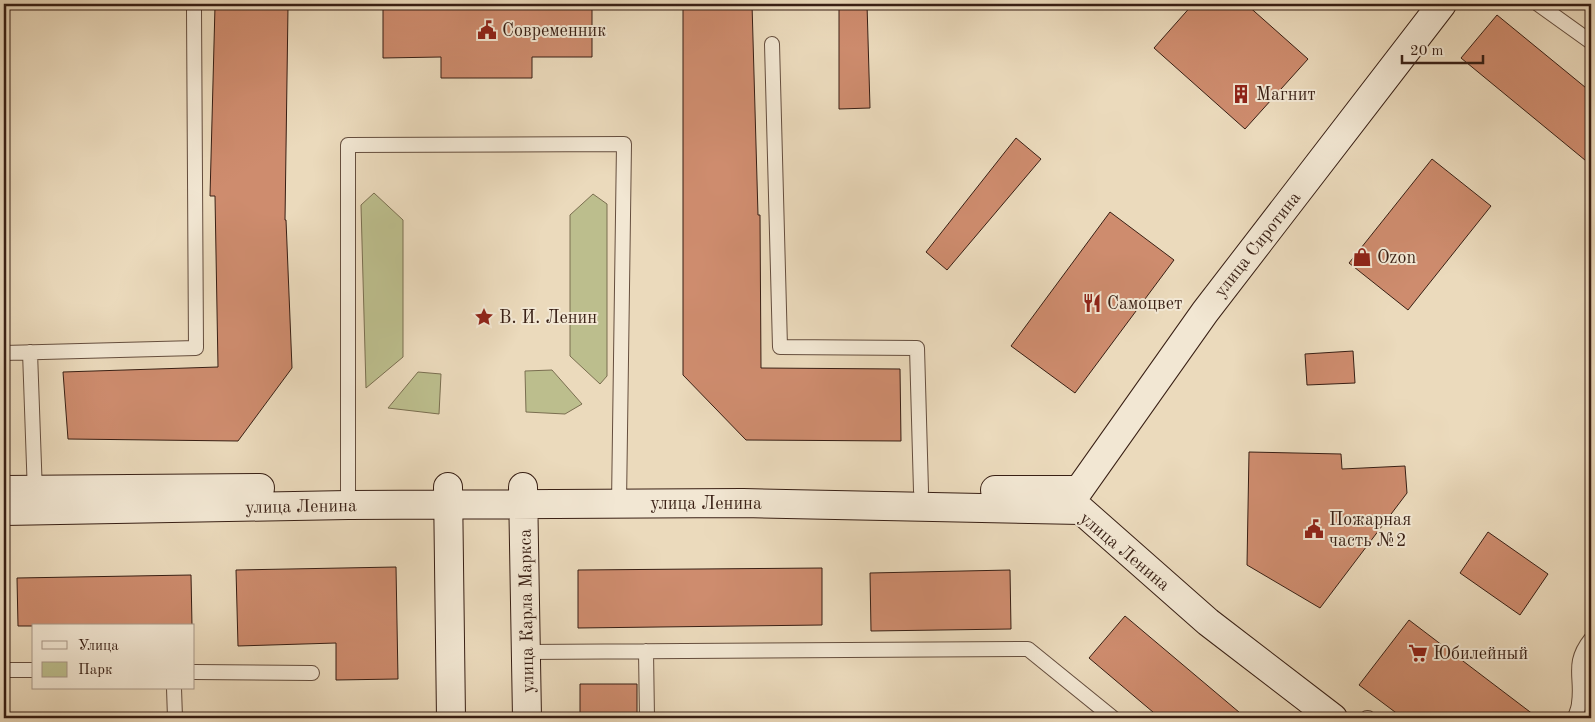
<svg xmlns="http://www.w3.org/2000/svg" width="1595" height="722" font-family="'Old Standard TT',serif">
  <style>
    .green { fill: #bcbe8d; stroke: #7a6e50 }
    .building { fill: #ce8c6e; stroke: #381f14 }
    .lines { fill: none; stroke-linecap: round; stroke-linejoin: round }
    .lane-casing { stroke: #654e3e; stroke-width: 16 }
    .secondary-casing { stroke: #381f14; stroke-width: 30 }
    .lane { stroke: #f2e7d3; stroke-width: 14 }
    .secondary { stroke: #f2e7d3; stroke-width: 28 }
    .labels { text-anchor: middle; stroke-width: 4; stroke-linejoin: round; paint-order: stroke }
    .poi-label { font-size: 18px; fill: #381f14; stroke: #f2e7d3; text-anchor: start }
    .street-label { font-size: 18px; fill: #381f14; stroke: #f2e7d3 }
  </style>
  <rect width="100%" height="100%" fill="#ebdabc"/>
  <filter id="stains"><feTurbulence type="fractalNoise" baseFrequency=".004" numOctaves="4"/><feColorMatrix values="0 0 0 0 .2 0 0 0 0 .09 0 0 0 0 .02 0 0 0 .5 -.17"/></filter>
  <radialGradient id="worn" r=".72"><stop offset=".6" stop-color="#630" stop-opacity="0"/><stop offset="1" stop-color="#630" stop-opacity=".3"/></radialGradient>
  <!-- green -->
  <path class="green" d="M374,193l29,27v137l-37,31 -5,-183z
    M593,194l14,10v172l-7,8 -30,-28v-141z
    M552,370l30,34 -17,10 -39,-2 -1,-41z
    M418,372l23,2 -2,40 -51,-6z"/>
  <!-- building -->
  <path class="building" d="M383,4h209v53h-60v21h-91v-21l-58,1z
    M683,4h69l6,211h2l1,153 139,1 1,72 -155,-1 -63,-65z
    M839,4h28l3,104 -31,1z
    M1193,4h53l62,55 -63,70 -91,-81z
    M215,6l73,1 -3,213h1l6,148 -54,73 -170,-2 -5,-67 155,-5 -3,-171h-5z
    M1497,15l94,77v73l-130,-107z
    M1016,138l25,21 -94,111 -21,-18z
    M1432,159l59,47 -83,104 -59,-47z
    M1110,212l64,48 -99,133 -64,-47z
    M1353,351l2,32 -48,2 -2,-31z
    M1249,452l92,2 1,15 63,-3 2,27 -87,115 -73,-43z
    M1488,532l60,42 -28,41 -60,-42z
    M396,567l2,112 -62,1v-37l-98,3 -2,-76z
    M822,568v57l-244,3v-58z
    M1010,570l1,59 -140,2 -1,-58z
    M191,575l1,51h-174l-1,-48z
    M1125,616l121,102h-86l-71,-60z
    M1409,620l129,98h-135l-44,-33z
    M580,684h57v34h-57z"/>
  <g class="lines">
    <!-- lane casing -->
    <g class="lane-casing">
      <path id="lane" d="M1538,4l53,38
        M772,44l8,303 137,1 4,143
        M30,352l5,142
        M4,353l192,-5 -2,-339
        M348,505v-360l276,-1 -5,359
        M646,651l1,67
        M526,652l502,-3 85,69
        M4,670h30
        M194,672l118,1
        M174,688l1,30
        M1367,718h1
        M1575,718c1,-5 4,-10 4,-15 4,-26 -8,-39 12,-64"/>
    </g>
    <!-- secondary casing -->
    <g class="secondary-casing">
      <path id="secondary" d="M448,487l3,231
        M523,487l4,231
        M4,490l256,-2
        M995,490h84
        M1079,490l126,-178 237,-308
        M4,511l344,-6 395,-2 338,7 127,112 125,96"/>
    </g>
    <!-- lane -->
    <use href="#lane" class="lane"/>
    <!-- secondary -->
    <use href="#secondary" class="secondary"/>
  </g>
  <!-- icons -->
  <defs>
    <g id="civic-bare" transform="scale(1.5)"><path d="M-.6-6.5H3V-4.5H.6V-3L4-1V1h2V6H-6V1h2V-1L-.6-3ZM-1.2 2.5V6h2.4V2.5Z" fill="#8f2418" stroke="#f2e7d3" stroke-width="2.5" paint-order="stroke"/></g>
    <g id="building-bare" transform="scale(1.5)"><path d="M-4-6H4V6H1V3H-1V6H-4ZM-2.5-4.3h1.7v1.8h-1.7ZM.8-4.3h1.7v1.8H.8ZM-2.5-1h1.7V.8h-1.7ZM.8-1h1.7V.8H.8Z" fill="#8f2418" stroke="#f2e7d3" stroke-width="2.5" paint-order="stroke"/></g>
    <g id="shop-bare" transform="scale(1.5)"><path d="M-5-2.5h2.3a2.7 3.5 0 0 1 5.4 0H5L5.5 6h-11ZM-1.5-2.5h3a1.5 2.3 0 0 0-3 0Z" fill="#8f2418" stroke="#f2e7d3" stroke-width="2.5" paint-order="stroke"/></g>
    <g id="restaurant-bare" transform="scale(1.5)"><path d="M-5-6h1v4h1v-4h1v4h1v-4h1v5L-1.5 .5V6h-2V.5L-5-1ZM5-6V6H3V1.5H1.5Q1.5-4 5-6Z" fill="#8f2418" stroke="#f2e7d3" stroke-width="2.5" paint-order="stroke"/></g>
    <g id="sight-bare" transform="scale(1.5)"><path d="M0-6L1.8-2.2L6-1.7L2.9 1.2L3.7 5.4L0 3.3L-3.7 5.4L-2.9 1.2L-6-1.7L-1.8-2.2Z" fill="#8f2418" stroke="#f2e7d3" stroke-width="2.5" paint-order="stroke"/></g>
    <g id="supermarket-bare" transform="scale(1.5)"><path d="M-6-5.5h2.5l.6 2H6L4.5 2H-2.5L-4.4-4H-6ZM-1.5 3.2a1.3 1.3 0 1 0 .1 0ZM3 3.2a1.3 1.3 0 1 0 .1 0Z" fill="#8f2418" stroke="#f2e7d3" stroke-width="2.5" paint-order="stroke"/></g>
  </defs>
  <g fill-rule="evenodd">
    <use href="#civic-bare" x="487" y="30"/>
    <use href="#building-bare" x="1241" y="94"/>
    <use href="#shop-bare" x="1362" y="257"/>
    <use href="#restaurant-bare" x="1092" y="303"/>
    <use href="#sight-bare" x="484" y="317"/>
    <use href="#civic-bare" x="1314" y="529"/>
    <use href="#supermarket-bare" x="1418" y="653"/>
  </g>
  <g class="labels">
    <!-- poi labels -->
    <g class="poi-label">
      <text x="502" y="36">Современник</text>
      <text x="1256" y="100">Магнит</text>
      <text x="1377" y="263">Ozon</text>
      <text x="1107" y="309">Самоцвет</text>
      <text x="499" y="323">В. И. Ленин</text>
      <text x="1329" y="525">Пожарная<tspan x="1329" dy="21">часть №2</tspan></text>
      <text x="1433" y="659">Юбилейный</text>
    </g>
    <!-- street labels -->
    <g class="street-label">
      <text transform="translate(1257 244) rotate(-52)" y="6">улица Сиротина</text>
      <text x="706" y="509">улица Ленина</text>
      <text transform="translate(301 506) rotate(-1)" y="6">улица Ленина</text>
      <text transform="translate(1125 551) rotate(40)" y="6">улица Ленина</text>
      <text transform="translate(526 611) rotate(-91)" y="6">улица Карла Маркса</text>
    </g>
  </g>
  <!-- margin -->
  <rect width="1595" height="722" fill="none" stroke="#ebdabc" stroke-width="20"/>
  <rect x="5" y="5" width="1585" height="712" fill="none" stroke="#381f14" stroke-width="2.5"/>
  <rect x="10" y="10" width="1575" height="702" fill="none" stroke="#381f14"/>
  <!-- legend -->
  <rect x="32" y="624" width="162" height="65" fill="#f2e7d3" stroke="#a89787"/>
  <rect x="42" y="641" width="25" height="8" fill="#f2e7d3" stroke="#a89787"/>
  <text x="78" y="650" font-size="15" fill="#381f14">Улица</text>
  <rect x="42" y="662" width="25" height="15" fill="#bcbe8d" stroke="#a89787"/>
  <text x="78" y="674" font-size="15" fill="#381f14">Парк</text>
  <!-- scale -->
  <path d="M1402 55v8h81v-8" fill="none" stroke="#381f14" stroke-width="2.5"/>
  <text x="1410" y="55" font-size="15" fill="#381f14" stroke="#f2e7d3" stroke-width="4" paint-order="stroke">20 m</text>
  <rect width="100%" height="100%" filter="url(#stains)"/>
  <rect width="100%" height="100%" fill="url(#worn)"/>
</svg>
